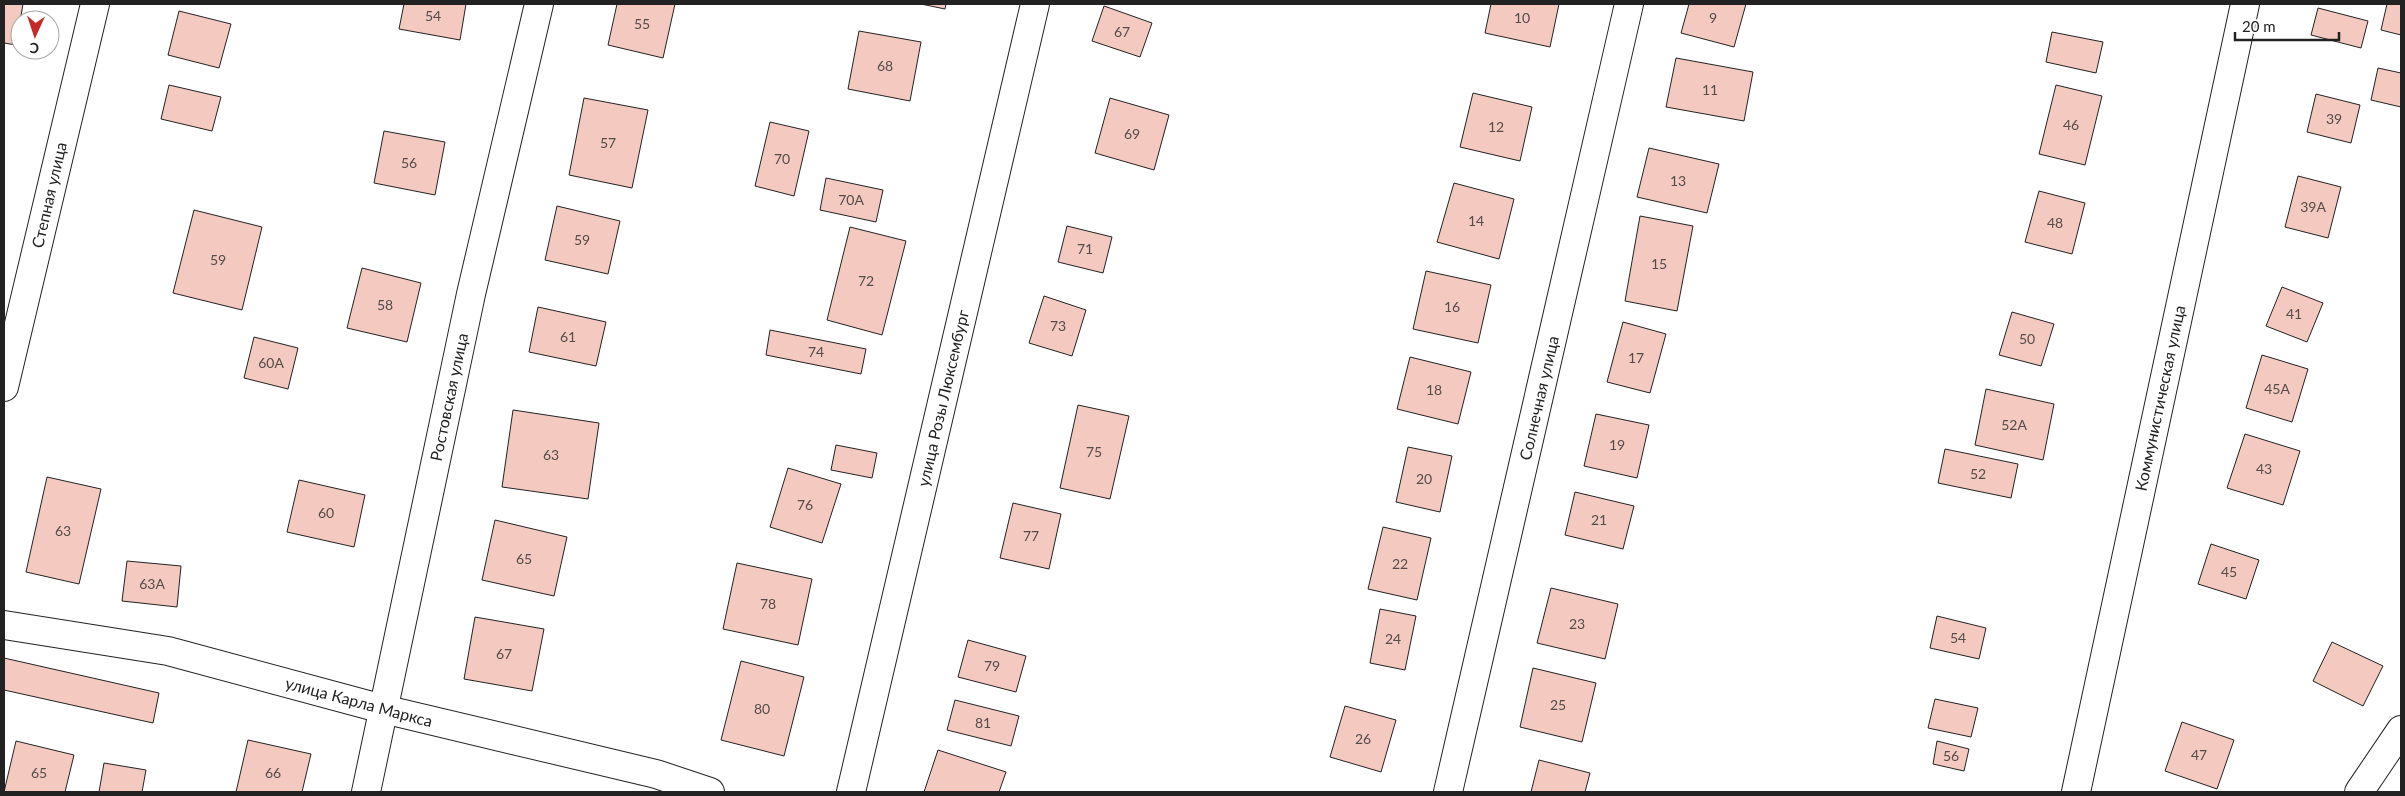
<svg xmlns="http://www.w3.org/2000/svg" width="2405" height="796" font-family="Lato,sans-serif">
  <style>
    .building { fill: #f3c9c0; stroke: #222 }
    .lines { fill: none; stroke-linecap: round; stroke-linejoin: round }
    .minor-casing { stroke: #222; stroke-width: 30 }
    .major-casing { stroke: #222; stroke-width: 30 }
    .minor { stroke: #fff; stroke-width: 28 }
    .major { stroke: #fff; stroke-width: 28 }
    .labels { text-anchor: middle; stroke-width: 4; stroke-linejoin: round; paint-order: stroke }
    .number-label { font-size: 14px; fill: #564c4a }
    .street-label { font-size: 16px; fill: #222; stroke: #fff }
  </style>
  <rect width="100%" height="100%" fill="#fff"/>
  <!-- building -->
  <path class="building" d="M4,4h19l-7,41 -12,-2z
    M404,4h62l-6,36 -61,-11z
    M617,4h58l-12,54 -55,-13z
    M921,4h25l-1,5z
    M1491,4h68l-9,43 -65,-14z
    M1689,4h57l-12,43 -53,-14z
    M2387,4h14v31l-20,-5z
    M1104,6l48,17 -12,34 -48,-16z
    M2318,8l50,13 -7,27 -50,-13z
    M179,11l52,13 -12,44 -51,-13z
    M859,31l62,11 -11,59 -62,-12z
    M2052,32l51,10 -7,31 -50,-11z
    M1676,58l77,14 -9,49 -78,-14z
    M2378,68l23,5v34l-30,-7z
    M169,85l52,12 -9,34 -51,-12z
    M2056,85l46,11 -17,69 -46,-11z
    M1473,93l59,14 -12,54 -60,-14z
    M2316,94l44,11 -9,38 -44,-11z
    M584,98l64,12 -16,78 -63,-13z
    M1110,98l59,17 -15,55 -59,-17z
    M770,122l39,9 -15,65 -39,-10z
    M384,131l61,11 -10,53 -61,-12z
    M1649,148l70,16 -12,49 -70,-16z
    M2298,176l43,11 -13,51 -43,-11z
    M826,178l57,12 -7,32 -56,-12z
    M1454,183l60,16 -15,60 -62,-17z
    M2039,191l46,12 -13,51 -47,-12z
    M557,206l63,15 -12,53 -63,-14z
    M194,210l68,17 -20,83 -69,-17z
    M1640,216l53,10 -16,85 -52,-10z
    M1067,226l45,11 -9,36 -45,-11z
    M850,227l56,14 -24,94 -55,-15z
    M362,268l59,15 -14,59 -60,-14z
    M1426,271l65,14 -13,58 -65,-14z
    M2282,287l41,16 -16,39 -41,-16z
    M1044,296l42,14 -14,46 -43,-13z
    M538,307l68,15 -10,44 -67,-14z
    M2012,312l42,12 -13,42 -42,-11z
    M1623,322l43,12 -16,59 -43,-11z
    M770,330l96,19 -5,25 -95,-19z
    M254,337l44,11 -10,41 -44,-11z
    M2262,355l46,14 -16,53 -46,-14z
    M1410,357l61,15 -13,52 -61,-15z
    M1986,389l68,15 -11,56 -68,-15z
    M1078,405l51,11 -19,83 -50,-11z
    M513,410l86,13 -11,76 -86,-12z
    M1596,414l53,11 -12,53 -53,-12z
    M2245,434l55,17 -17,54 -56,-17z
    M836,445l41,8 -5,25 -41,-8z
    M1408,447l44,9 -12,56 -44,-10z
    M1945,449l73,15 -7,34 -73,-15z
    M788,468l53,16 -19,59 -52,-16z
    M47,477l54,12 -22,95 -53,-12z
    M299,480l66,15 -11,52 -67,-15z
    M1575,492l59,14 -11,43 -58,-14z
    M1013,503l48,11 -12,55 -49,-11z
    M495,520l72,17 -13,59 -72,-16z
    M1383,527l48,11 -14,62 -49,-11z
    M2211,544l48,16 -13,39 -48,-15z
    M127,561l54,5 -4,41 -55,-6z
    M737,563l75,16 -14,66 -75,-16z
    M1551,588l67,16 -13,55 -68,-16z
    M1380,609l36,7 -11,54 -35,-7z
    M1937,616l49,12 -7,31 -49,-11z
    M475,617l69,12 -12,62 -68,-12z
    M968,640l58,16 -10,36 -58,-15z
    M2332,642l51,24 -20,40 -50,-25z
    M4,658l155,35 -6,30 -149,-33z
    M741,661l63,16 -20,79 -63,-16z
    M1533,668l63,15 -14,59 -62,-15z
    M1935,699l43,9 -7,29 -43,-9z
    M955,700l64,16 -8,30 -64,-16z
    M1345,706l51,14 -15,52 -51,-15z
    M2182,722l52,18 -17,49 -52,-18z
    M248,740l63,14 -9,38h-66z
    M16,741l58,14 -9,37h-61z
    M1937,741l32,8 -5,22 -31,-7z
    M938,750l68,22 -7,20h-75z
    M1539,760l51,13 -5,19h-54z
    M104,763l42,7 -4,22h-43z"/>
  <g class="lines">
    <!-- minor casing -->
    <g class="minor-casing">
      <path id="minor" d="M4,387l91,-383
        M4,625l164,26 215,58 273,65 54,18
        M366,792l105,-498 68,-290
        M851,792l184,-788
        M1448,792l181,-788
        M2076,792l169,-788"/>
    </g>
    <!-- major casing -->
    <g class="major-casing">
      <path id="major" d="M2359,792l42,-62"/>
    </g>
    <!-- minor -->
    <use href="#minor" class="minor"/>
    <!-- major -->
    <use href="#major" class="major"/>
  </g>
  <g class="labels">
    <!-- number labels -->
    <g class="number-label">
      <text x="433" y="21">54</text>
      <text x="1522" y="23">10</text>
      <text x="1713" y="23">9</text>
      <text x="642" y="29">55</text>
      <text x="1122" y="37">67</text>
      <text x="885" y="71">68</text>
      <text x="1710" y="95">11</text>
      <text x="2334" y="124">39</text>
      <text x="2071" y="130">46</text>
      <text x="1496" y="132">12</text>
      <text x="1132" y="139">69</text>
      <text x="608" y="148">57</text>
      <text x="782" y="164">70</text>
      <text x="409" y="168">56</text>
      <text x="1678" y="186">13</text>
      <text x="851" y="205">70А</text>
      <text x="2313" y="212">39А</text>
      <text x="1476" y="226">14</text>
      <text x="2055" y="228">48</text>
      <text x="582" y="245">59</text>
      <text x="1085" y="254">71</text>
      <text x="218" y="265">59</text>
      <text x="1659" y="269">15</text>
      <text x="866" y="286">72</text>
      <text x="385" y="310">58</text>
      <text x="1452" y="312">16</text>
      <text x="2294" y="319">41</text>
      <text x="1058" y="331">73</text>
      <text x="568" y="342">61</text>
      <text x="2027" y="344">50</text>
      <text x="816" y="357">74</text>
      <text x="1636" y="363">17</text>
      <text x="271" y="368">60А</text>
      <text x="2277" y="394">45А</text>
      <text x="1434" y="395">18</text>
      <text x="2014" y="430">52А</text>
      <text x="1617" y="450">19</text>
      <text x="1094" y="457">75</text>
      <text x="551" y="460">63</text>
      <text x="2264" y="474">43</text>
      <text x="1978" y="479">52</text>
      <text x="1424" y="484">20</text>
      <text x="805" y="510">76</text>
      <text x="326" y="518">60</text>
      <text x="1599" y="525">21</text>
      <text x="63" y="536">63</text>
      <text x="1031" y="541">77</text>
      <text x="524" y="564">65</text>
      <text x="1400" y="569">22</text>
      <text x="2229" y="577">45</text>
      <text x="152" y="589">63А</text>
      <text x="768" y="609">78</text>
      <text x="1577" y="629">23</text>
      <text x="1958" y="643">54</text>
      <text x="1393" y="644">24</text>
      <text x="504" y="659">67</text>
      <text x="992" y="671">79</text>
      <text x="1558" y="710">25</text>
      <text x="762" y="714">80</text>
      <text x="983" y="728">81</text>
      <text x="1363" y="744">26</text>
      <text x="2199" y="760">47</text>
      <text x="1951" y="761">56</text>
      <text x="39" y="778">65</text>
      <text x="273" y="778">66</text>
    </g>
    <!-- street labels -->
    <g class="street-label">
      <text transform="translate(49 195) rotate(-77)" y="6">Степная улица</text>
      <text transform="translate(449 397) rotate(-78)" y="6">Ростовская улица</text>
      <text transform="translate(943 398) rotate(-77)" y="6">улица Розы Люксембург</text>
      <text transform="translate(1539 398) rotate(-77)" y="6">Солнечная улица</text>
      <text transform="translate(2160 398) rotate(-78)" y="6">Коммунистическая улица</text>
      <text transform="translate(359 702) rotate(15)" y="6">улица Карла Маркса</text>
    </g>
  </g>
  <!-- border -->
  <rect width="2405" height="796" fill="none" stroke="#222222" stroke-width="10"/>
  <!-- north arrow -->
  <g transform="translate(35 35) rotate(183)"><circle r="24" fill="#ffffff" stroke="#a7a7a7"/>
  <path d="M0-4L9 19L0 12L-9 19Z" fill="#c62828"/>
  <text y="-8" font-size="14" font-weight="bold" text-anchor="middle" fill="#222222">С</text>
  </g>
  <!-- scale -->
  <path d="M2235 32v8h104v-8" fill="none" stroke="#222222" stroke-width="2.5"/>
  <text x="2242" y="32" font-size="15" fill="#222222" stroke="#ffffff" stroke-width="4" paint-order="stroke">20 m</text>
</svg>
